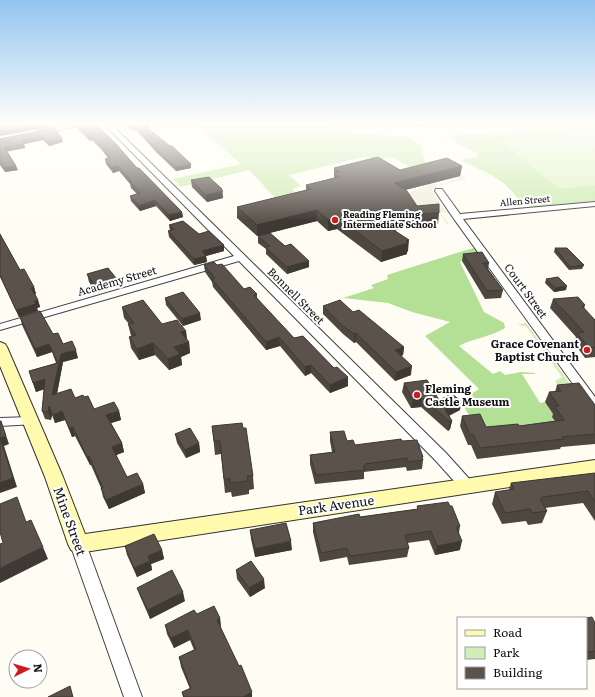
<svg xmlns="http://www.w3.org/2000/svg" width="595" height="697" font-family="Literata,serif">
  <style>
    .green { fill: #d2eeb8 }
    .forest { fill: #b4e096 }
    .pitch { fill: #e4f4cb }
    .plaza { fill: #f2eee0 }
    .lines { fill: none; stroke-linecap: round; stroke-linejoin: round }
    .street-casing { stroke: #434343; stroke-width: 2 }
    .secondary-casing { stroke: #323232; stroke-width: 2 }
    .street { fill: #fff; fill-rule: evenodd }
    .secondary { fill: #fffaae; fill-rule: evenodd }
    .wall { fill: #4d4740 }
    .shaded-wall { fill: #3f3934 }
    .building { fill: #5a524b; stroke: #3f3934 }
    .poi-dot { fill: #ce1b1b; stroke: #fff; stroke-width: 1.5 }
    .labels { text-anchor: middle; stroke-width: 4; stroke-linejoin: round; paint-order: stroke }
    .far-street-label { font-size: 9px; fill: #101010; stroke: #fff }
    .far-poi-label { font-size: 9px; font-weight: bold; fill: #101010; stroke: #fff; text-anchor: start }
    .street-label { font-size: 11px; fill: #101010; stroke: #fff }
    .poi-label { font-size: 11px; font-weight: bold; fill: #101010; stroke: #fff; text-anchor: end }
    .near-street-label { font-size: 13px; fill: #101010; stroke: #fff }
  </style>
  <rect width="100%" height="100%" fill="#fffdf3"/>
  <!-- green -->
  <path class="green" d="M194,123h72l9,2 9,-2h43l22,10 60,4 12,9 5,21 -15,1 -18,-11 -18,3 -8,-4 -78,19 12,11 -9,3 3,3 -16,10 -30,-32 -68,17 -8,-8 68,-15z
    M595,127v74l-61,6c-16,-3 -20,-16 -32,-25 -12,-9 -28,-15 -42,-22l16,-3 3,-3 -21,-10 -7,-7 -7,-1z
    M526,323l44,61h-13l-2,-3 7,-4 -13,-18h-10l-2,-2 1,-1 8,-1 -20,-29 -9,-1z"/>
  <!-- forest -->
  <path class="forest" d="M478,247l10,12h-23l-5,3 24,50 20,11 1,5c-14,9 -32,10 -46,18l34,28 7,-3 5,4 16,-3 14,1v1h-13l18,29 5,-1 10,15 4,11 -60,5 -26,-12 -13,-20 19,-12 -54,-53 25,-14 -38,-10 -24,-9 -45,-5 31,-10 -3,-3 17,-6 -1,-4 76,-24z"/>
  <!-- pitch -->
  <path class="pitch" d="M595,133v52l-36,4 -59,-49z"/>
  <!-- plaza -->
  <path class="plaza" d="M383,164l22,12 40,-9 20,10 1,2 -28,7 -6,5 12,19 7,2 19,27h-3l-18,-26 -9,-1 9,12h-4l1,-1 -7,-11 -9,1 1,2h-3l-37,-18 36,-10 -2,-2 8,-2 3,2 22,-6 -1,-2 3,-1 -133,5 1,-3z"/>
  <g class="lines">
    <!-- street casing -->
    <g class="street-casing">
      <path id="street" d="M77,123h15l-52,11 -3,-2 3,-2z
        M103,123h7l336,330 27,30 2,4 -2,4 -5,1 -5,-1 -27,-30 -197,-200 -239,69v-6l234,-68z
        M436,189h6l18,25 135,-12v4l-132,13 132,178v13l-4,-1 -137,-190 -19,-28z
        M31,417l4,1 2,3 -2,3 -35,2v-8z
        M78,538l5,1 3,5 56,153h-18l-54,-153 3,-5z"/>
    </g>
    <!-- secondary casing -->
    <g class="secondary-casing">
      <path id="secondary" d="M0,342l5,2 2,3 56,130 22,57 510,-74v14l-517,79 -7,-3 -3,-6 -23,-67 -45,-111z"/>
    </g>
    <!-- street -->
    <use href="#street" class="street"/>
    <!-- secondary -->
    <use href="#secondary" class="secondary"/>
  </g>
  <!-- wall -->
  <path class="wall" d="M0,123h10v2l8,-2h31l1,4 -43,-1 -7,-1z
    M76,123l61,45 45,44 1,5 -13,4 -14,-15 -16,5 -9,-10 -1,-5 7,-2 -6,-6 -1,-4 -11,-13 -6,2 -7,-9 -1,-5 3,-1 -7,-9 -9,-9 -2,1 -13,-13z
    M123,123h25l2,5 -2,1 43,39 -15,3 -19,-18 -20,-22h-4z
    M410,123h61l-59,4z
    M54,128l9,14 -14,4 -6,-6 -19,4 1,4 -18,3 11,19 -13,2 -5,-7v-26z
    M462,166l-2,10 -55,14 12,16 22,7 -1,11 -26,2 -17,4 13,21 -1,1v2l-26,8 -44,-33 -9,2 -11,-10 -47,12 39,34 -22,7 -21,-20v-5l-8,-6v-7l8,-2 -9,2 -20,-18v-11l69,-17v-5l28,-7v-10l66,2z
    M191,180l31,9 1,9 -16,4 -15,-15z
    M169,225l30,9 25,17 -18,5 1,6 -13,3 -25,-28 -1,-6h2z
    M0,234l20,36 14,17 2,7h-1l3,6 2,7 -3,1 1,3 -19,6 -19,-40z
    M555,248l29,17 -2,4 -13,1 -15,-18z
    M463,254l26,9 -1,6 15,21 -2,8 -16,1 -23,-38z
    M204,265h13l27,24 13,5v5l37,39 54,48 -18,7 -19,-20 -6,3 -25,-30 -14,4 -53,-63 -1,-5 -7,-10z
    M87,274l31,12 -22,7 -7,-11z
    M546,279l20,11 -12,2 -9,-9z
    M165,298l36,22 -18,6 -17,-21z
    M553,299l32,6 -1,4 11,11v37l-10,1 -11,-15 2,-6 -26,-29z
    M323,306l30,6 51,35 -1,8 -2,1 10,19 -16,6 -39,-39 -2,1 -11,-9 -20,-20z
    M122,307l40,17 24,7 1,9 2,2 1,11 -9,4 1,8 -13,5 -14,-15 -16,5 -8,-12 -2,-11 2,-1 -3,-12h1l-5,-6z
    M20,317l33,17 10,10 15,14 -15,4 -6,32 18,4 9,-1 10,12 25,2 2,9 -10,3 11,20 2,9 -8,3 11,22 16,7 2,9 -36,16 -6,-12 -2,-9 -10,-23h-1l-15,-29 -3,1 -7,-17 -10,3 -3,-8 -1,5 -6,-1 -3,-8 2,-22 -8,3 -7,-21 27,-8 -4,-11 -15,5 -15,-32z
    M404,383l35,17 22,1 -1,9 -11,6 3,5 -2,8 -2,2 -27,-24 -10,1 -9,-16z
    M557,385l38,20v39l-34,3 -1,2 -83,10 -6,-14h-3l-8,-19 2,-10 24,11 33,-1 36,-5 -3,-4 1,-3 -8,-12 4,-10h6z
    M212,426l31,2 10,48 1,13 -5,1v4l-17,3 -1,-5 -6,1 -4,-39 -6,1z
    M330,432l17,9 8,4 47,-4 21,19 -1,9 -15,2 -1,-4 -42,5v7l-49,5 -5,-20v-9l22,-3 -2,-11z
    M175,434l24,9 1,9 -14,6 -9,-15z
    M595,473v48l-12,-18 -38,5 2,3 -5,12 -14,2 -2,-4 -24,3 -10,-20 3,-12 14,-2 2,-7z
    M417,506l43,20 -1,7 1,17 -25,5 -6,-15 -22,3 2,5 -2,9 -58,8 -2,-8 -27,5 -7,-30v-9l47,-6 57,-8z
    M250,530l42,20 -37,7 -4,-18z
    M125,546l37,4 2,9 -13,5 1,6 -15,7 -10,-22z
    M236,570l29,18 -15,9 -13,-18z
    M137,588l48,13 -35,18 -10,-23z
    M197,614l23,4 1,10 31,69h-69l-1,-5 8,-3 -9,-22 -2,-10 15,-7 -4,-10 -16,8 -7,-14 -2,-9z
    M586,618l9,5v36l-9,1z"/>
  <!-- shaded-wall -->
  <path class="shaded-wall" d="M47,123h2l1,4 -50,9v-4z
    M149,124l1,4 -5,1 -1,-4z
    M132,127h4l1,4h-4z
    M91,135l1,5 -2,1 -1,-5z
    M42,137l1,3 -20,4 -1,-4z
    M62,138l1,4 -14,4v-4z
    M24,144l1,4 -20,4 -1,-5z
    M191,164v4l-15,3 -1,-4z
    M16,166l2,4 -13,2 -1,-4z
    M118,166l1,5 -6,2 -1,-6z
    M462,166l-2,10 -67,17 1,-10z
    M222,189l1,9 -16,4 -1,-7z
    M155,200l1,6 -16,5 -1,-5z
    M317,210v11l-60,15v-11z
    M182,212l1,5 -13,4 -1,-6z
    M413,215l-1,11 -30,8 1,-11z
    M338,218l-1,11 -9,2v-11z
    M409,240l-1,11 -1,1v2l-26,8 1,-11z
    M224,245v6l-18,5 1,6 -13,3v-6l8,-8z
    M309,261v6l-22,7v-7z
    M116,278l2,8 -22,7 -2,-8z
    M567,286l-1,4 -12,2 1,-4z
    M34,287l2,7 -3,1 -2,-7z
    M38,300l2,7 -3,1 1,3 -19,6 -3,-7 18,-9z
    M200,313l1,7 -18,6 -1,-7z
    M186,331l1,11 -6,-10z
    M356,333v9l-2,1v-9z
    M279,337l1,9 -14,4v-8z
    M189,342l1,11 -9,4 1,8 -13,5 -1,-11 6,-12z
    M153,343l2,12 -16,5 -2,-11z
    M49,344l3,8 -15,5 -2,-8z
    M404,347l-1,8 -9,3 1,-8z
    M76,350l2,8 -15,4 -8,42 -3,-9 9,-41z
    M311,365v8l-6,3v-9z
    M412,366l-1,9 -16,6 1,-9z
    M348,377v9l-18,7v-8z
    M45,379l3,9 -12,4 -3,-9z
    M422,398l-1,9 -10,1 2,-8z
    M461,401l-1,9 -15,7v-8z
    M49,406l3,9 -1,5 -3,-8z
    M62,411l3,9 -10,3 -2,-8z
    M119,411l2,9 -13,4 -2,-9z
    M1,421l8,23 -5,2 13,41 -17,6v-55z
    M452,421l-2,8 -2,2 2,-9z
    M73,427l2,9 -3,1 -3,-9z
    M122,443l2,9 -10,4 -2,-9z
    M199,443l1,9 -14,6 -1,-8z
    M89,456l2,9h-1l-3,-8z
    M143,484l2,9 -36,16 -3,-9z
    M291,541l1,9 -37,7v-8z
    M462,541l-2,9 -25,5 2,-9z
    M43,547l5,12 -48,24v-15z
    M162,550l2,9 -13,5 1,6 -15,7 -3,-9 14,-12z
    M264,579l1,9 -15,9 -1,-9z
    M183,592l2,9 -35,18 -2,-9z
    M220,618l1,10 -4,-8z
    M188,630l2,10 -16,8 -3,-10z
    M252,692v5h-9z"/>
  <!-- building -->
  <path class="building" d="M18,123h29l-47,9v-5z
    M77,123h18l21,21 21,24h2l43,44 -13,3 -14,-15 -16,6 -9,-10 10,-3 -10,-11h2l-14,-16 -6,1 -7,-8 5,-1 -10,-14 -9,-9 -2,1z
    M127,123h21l1,1 -5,1 26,21h2l19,18 -16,3 -19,-18 -20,-22h-4z
    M54,128l8,10 -13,4 -7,-5 -20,3 2,4 -20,3 12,19 -12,2 -4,-6v-23z
    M378,157l22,13 47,-12 15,8 -68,17 13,8 10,15 22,-2v9l-26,2 -30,8 26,17 -3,1 2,2 -26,8 -44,-33 -10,2 -11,-10 -60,15 -20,-18 74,-18 -5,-4 33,-8 -5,-4 6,-1 -6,-4z
    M209,177l13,12h-1l2,2 -17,4 -15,-15z
    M183,221l16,13 10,-3 15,14 -22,6 4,5 -12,3 -26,-28 6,-2 -5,-4z
    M270,233l15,13 6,-2 18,17 -22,6 -22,-20 5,-1 -12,-10z
    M0,234l20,36 4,-1 10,18 -3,1 7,12 -4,1 2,3 -20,6 -16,-35z
    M555,248h12l17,17 -14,2z
    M482,252l7,11h-6l20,27 -16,1 -24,-37z
    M214,262l3,3 5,-1 22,25 6,-2 7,7 -3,1 40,43 9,-2 31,32 3,-1 11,10 -18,8 -19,-20 -6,2 -26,-30 -13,5 -54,-63 3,-1 -11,-13z
    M108,268l8,10 -22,7 -7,-11z
    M558,277l9,9 -12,2 -9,-9z
    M183,292l17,21 -18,6 -17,-21z
    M578,297l7,8 -3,1 13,14v27l-6,1 -12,-15 7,-1 -31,-33z
    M143,300l19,24 15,-4 9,11 -5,1 8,10 -15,5 6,7 -12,5 -15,-16 -16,6 -8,-12 7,-2 -8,-11 6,-1 -12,-16z
    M340,300l13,12 6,-2 45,37 -9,3 17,16 -16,6 -40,-39 -2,1 -11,-8 -20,-20z
    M40,311l13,23 5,-1 5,11 9,-3 4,9 -15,4 -9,41 19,-6 4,9 8,-3 1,2 4,-1 6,13 20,-7 5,9 -13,4 16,28 -10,4 15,30 10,-4 6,11 -37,16 -5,-12h2l-14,-32 -2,1 -14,-30 -4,1 -7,-17 -9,4 -4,-9 -1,6 -6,-1 3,-32 -12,4 -4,-12 29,-8 -9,-19 -14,5 -15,-32z
    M427,380l12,20 13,-6 9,7 -16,8 7,12 -2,1 -28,-24 -9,2 -9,-17z
    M579,383l16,22v29l-33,3 2,2 -84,9 -7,-14 -3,1 -8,-19 18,-2 6,13 32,-3 1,2 45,-6 -9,-13 4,-1 -10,-14 12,-1 -4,-6z
    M0,421h1l5,15 -6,2 13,40 -13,5z
    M242,423l1,5h3l7,48h-6l1,5 -18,2v-4h-6l-4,-38h-6l-2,-15z
    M190,428l9,15 -14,7 -10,-16z
    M344,431l3,10 6,-1 2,5 46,-6 1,2 15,-1 6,17h-1l1,3 -15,2 -1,-4 -42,6v2h-2l2,4 -49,5 -6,-20 25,-3 -5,-20z
    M595,473v29l-7,-11 -45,6 -3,2 7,12 -15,2 -2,-4 -25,4 -10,-21 19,-3 -3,-6z
    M17,497l9,25 5,-2 12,27 -43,21v-24l3,-1 -3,-11v-28z
    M448,502l2,4h2l8,20 -4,1 6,14 -25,5 -6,-15 -26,4 4,13 -59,8 -3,-8 -26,5 -8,-30 46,-9 1,3 58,-8 -1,-3z
    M286,523l5,18 -36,8 -5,-19z
    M154,534l8,16 -14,6 2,5 -16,7 -9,-22z
    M251,561l13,18 -15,9 -13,-18z
    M172,570l11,22 -35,18 -11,-22z
    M214,606l6,12 -3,2 22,46 2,-1 11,27 -9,5h-59l-2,-5 9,-4 -12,-31 17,-8 -8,-19 -17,8 -6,-13 29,-15 3,4z
    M592,617l3,6v28l-9,1v-34z
    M70,686l3,11h-25z"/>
  <!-- sky -->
  <linearGradient id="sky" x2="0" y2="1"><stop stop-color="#93c4f0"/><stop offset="0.56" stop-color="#fffefa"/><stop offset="1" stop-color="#fffefa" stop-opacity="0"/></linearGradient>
  <rect width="595" height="221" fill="url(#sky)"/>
  <!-- markers -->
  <g class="poi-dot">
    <circle cx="335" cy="220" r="4"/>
    <circle cx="587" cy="350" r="4"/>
    <circle cx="417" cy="395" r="4"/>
  </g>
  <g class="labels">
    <!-- far-street labels -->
    <g class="far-street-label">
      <text transform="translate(525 201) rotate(-5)" y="3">Allen Street</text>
    </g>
    <!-- far-poi labels -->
    <g class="far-poi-label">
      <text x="343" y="218">Reading Fleming<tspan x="343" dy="10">Intermediate School</tspan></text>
    </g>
    <!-- street labels -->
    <g class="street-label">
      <text transform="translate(117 281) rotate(-16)" y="4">Academy Street</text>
      <text transform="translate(526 291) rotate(54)" y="4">Court Street</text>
      <text transform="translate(296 296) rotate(45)" y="4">Bonnell Street</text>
    </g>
    <!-- poi labels -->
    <g class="poi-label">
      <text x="579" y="348">Grace Covenant<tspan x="579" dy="13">Baptist Church</tspan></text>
      <text x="425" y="393" text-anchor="start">Fleming<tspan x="425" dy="13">Castle Museum</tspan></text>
    </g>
    <!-- near-street labels -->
    <g class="near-street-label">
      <text transform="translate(336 505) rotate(-8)" y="5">Park Avenue</text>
      <text transform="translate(70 521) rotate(70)" y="5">Mine Street</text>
    </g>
  </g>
  <!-- legend -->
  <rect x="457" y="617" width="130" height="72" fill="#ffffff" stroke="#9f9f9f"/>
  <rect x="465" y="630" width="20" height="6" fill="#fffaae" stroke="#9f9f9f"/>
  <text x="493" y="637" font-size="12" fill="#101010">Road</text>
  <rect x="465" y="647" width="20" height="12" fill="#d2eeb8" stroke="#9f9f9f"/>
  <text x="493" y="657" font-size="12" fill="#101010">Park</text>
  <rect x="465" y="667" width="20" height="12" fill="#5a524b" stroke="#9f9f9f"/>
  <text x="493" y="677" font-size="12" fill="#101010">Building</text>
  <!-- north arrow -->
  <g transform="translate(28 669) rotate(85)"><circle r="19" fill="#ffffff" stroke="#9f9f9f"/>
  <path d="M0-3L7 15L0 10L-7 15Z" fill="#ce1b1b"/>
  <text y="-6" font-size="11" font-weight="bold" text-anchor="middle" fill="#101010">N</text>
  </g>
</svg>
